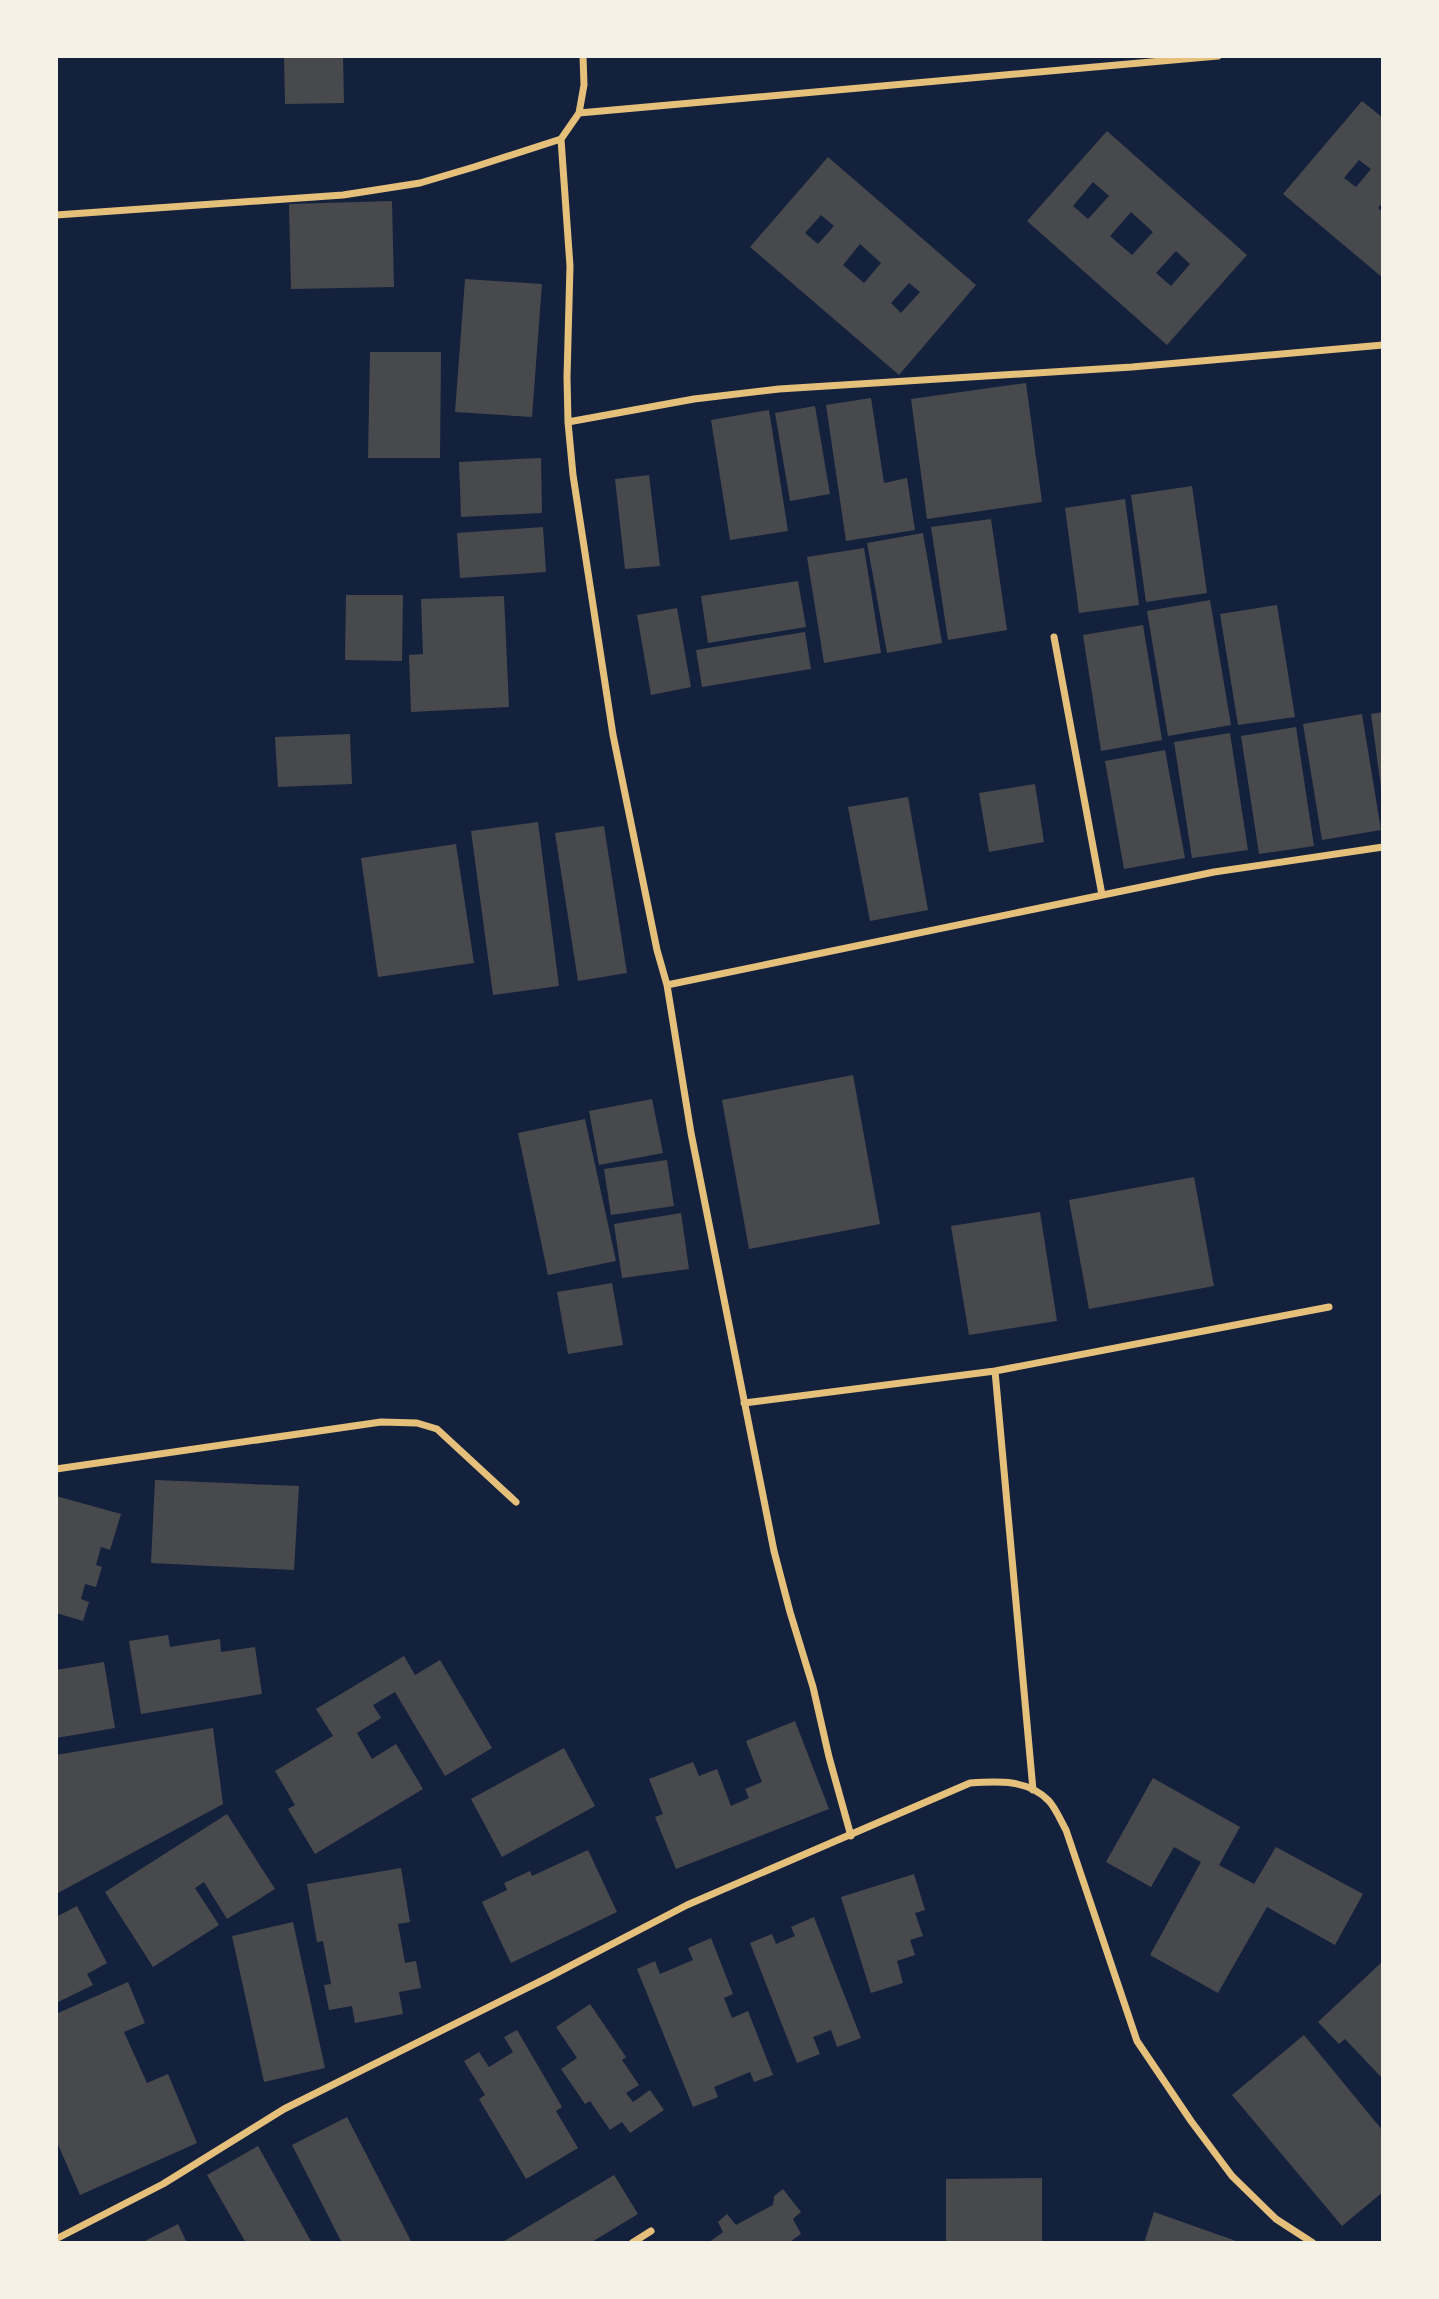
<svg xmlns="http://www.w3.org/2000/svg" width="1439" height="2299" font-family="'Source Serif 4',serif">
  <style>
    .building { fill: #48494c; fill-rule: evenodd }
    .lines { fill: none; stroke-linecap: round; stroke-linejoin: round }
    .minor { stroke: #e5c07b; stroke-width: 7 }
  </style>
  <rect width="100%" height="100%" fill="#14213d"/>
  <!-- building -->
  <path class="building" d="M284,56h59l1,47 -59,1z
    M1362,101l21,17v84l-5,6 5,4v66l-100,-84zM1359,160l12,9 -15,18 -12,-9z
    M1107,131l140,124 -80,90 -140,-124zM1093,182l16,14 -21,23 -15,-13zM1131,212l22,20 -21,23 -22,-19zM1176,251l14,13 -19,22 -15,-13z
    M828,157l148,128 -77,90 -149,-128zM821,215l13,11 -16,18 -13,-11zM860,244l21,19 -17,20 -21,-18zM909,283l11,9 -19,21 -10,-10z
    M392,201l2,86 -103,2 -2,-85z
    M465,279l77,5 -10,133 -77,-5z
    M370,352h71l-1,106h-72z
    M1026,383l16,119 -115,17 -16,-120z
    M871,398l13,85 23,-5 8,52 -69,11 -20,-136z
    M815,406l15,88 -40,7 -15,-88z
    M769,410l19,121 -58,9 -19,-120z
    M541,458l1,55 -81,4 -2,-55z
    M649,475l11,91 -35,3 -10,-90z
    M1192,486l15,107 -61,9 -15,-107z
    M1125,499l14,106 -60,8 -14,-105z
    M991,519l16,111 -59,10 -17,-113z
    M543,527l3,45 -86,6 -3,-45z
    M923,533l19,110 -55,10 -20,-110z
    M864,548l17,105 -57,10 -17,-106z
    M798,581l8,46 -98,16 -7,-47z
    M346,595h57l-1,66 -57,-1z
    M504,596l5,111 -98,5 -2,-57 14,-1 -2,-55z
    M1210,600l21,125 -63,11 -21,-125z
    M1277,605l18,112 -57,8 -18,-111z
    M677,608l14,79 -40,8 -14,-80z
    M1143,625l19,115 -61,11 -18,-116z
    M805,632l6,37 -109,18 -6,-37z
    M1383,712v75h-2l-10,-73z
    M1362,714l19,116 -59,10 -19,-116z
    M1296,727l18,119 -55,8 -18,-118z
    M1230,733l18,117 -56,8 -18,-116z
    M350,734l2,50 -74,3 -3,-50z
    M1165,750l20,108 -61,11 -19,-108z
    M1035,784l9,58 -55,10 -10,-59z
    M908,797l20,113 -58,11 -22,-114z
    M538,822l21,164 -66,9 -22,-164z
    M604,826l23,147 -49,8 -23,-148z
    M456,844l18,119 -96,14 -17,-119z
    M853,1075l27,149 -131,25 -27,-149z
    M652,1099l11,54 -64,12 -10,-54z
    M585,1119l31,142 -68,14 -30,-142z
    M667,1160l7,46 -63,9 -7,-46z
    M1194,1177l20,109 -125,23 -20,-109z
    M1040,1212l17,109 -88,14 -18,-109z
    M681,1213l8,56 -67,9 -8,-54z
    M612,1283l11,62 -55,9 -11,-62z
    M155,1480l144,6 -5,84 -143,-7z
    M56,1496l65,18 -11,36 -9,-3 -5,18 6,2 -6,20 -11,-3 -4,15 8,3 -6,19 -27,-8z
    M168,1635l2,12 50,-8 1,13 34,-5 7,47 -121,20 -12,-73z
    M404,1656l11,19 25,-15 52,88 -47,28 -50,-84 -22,13 8,13 -24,15 15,26 24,-15 27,45 -108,65 -27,-45 7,-4 -20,-34 58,-35 -17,-27z
    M104,1662l11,66 -59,10v-68z
    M795,1721l34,88 -153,60 -21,-52 8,-3 -14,-35 44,-17 6,14 18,-7 14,37 18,-8 -4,-9 17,-7 -16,-41z
    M213,1728l10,76 -167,90v-139z
    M564,1748l31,58 -93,51 -31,-58z
    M1153,1778l87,49 -21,38 35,19 22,-37 87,47 -28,51 -68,-38 -49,86 -68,-38 51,-93 -27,-15 -23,40 -45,-25z
    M227,1814l48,75 -48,30 -23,-37 -9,6 24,37 -66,42 -48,-75z
    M588,1850l29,62 -106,51 -29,-61 25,-12 -3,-7 26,-12 2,5z
    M401,1868l9,54 -12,2 7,39 11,-2 5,27 -22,4 4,22 -48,9 -3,-17 -23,4 -5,-25 7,-1 -8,-43 -6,1 -10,-58z
    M914,1874l11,36 -10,3 8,23 -13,4 5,15 -18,6 6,22 -32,10 -30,-96z
    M77,1906l30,57 -20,11 6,11 -37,18v-86z
    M814,1917l47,121 -24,9 -6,-17 -18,7 7,17 -23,9 -47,-120 22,-9 4,10 19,-8 -4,-9z
    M293,1922l32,146 -61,14 -32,-146z
    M711,1938l22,56 -9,4 8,20 16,-7 25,64 -19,7 -4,-10 -36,15 4,10 -25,10 -56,-138 18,-8 5,13 33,-14 -5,-12z
    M1383,1961v118l-38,-40 -6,5 -21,-22z
    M128,1982l17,41 -21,9 23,51 21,-9 29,69 -117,52 -24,-55v-126z
    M590,2004l36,53 -4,3 17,25 -13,8 7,9 17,-12 14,20 -34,23 -8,-11 -12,8 -20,-29 -5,3 -24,-35 16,-11 -21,-31z
    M517,2030l45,77 -6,4 22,37 -52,31 -47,-80 6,-4 -21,-34 15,-9 10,15 24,-15 -9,-15z
    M1304,2035l79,96v61l-41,34 -110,-131z
    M347,2117l65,126h-70l-50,-98z
    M258,2146l54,97h-66l-39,-68z
    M614,2175l24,39 -48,29h-89z
    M1042,2178v65h-96v-64z
    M783,2189l18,23 -8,7 8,15 -10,7 1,2h-84l15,-11 -5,-10 9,-8 9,11 37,-20 1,-9z
    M1154,2212l88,31h-98z
    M178,2224l9,19h-46z"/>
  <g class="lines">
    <!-- minor -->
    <path class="minor" d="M579,113l639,-57
      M561,139l9,127 -3,111 1,45 5,53 40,260 44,215 10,35 24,148 83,418 16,61 23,75 16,70 22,79
      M56,215l287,-20 77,-12 54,-16 87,-28 18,-26 5,-28 -1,-29
      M568,422l126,-23 85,-10 353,-22 251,-22
      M1054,637l48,258
      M667,985l547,-113 169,-25
      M995,1371l38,419
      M744,1403l251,-32 334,-64
      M56,1469l325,-47 36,1 20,6 79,73
      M56,2239l107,-55 121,-75 263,-131 140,-73 283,-122c27,-2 58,-4 79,18 7,8 12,20 17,29l71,211 54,80 41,55 44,43 37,24
      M632,2243l19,-12"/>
  </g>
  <!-- border -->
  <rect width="1439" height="2299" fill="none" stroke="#f6f1e7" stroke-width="116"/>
</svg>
